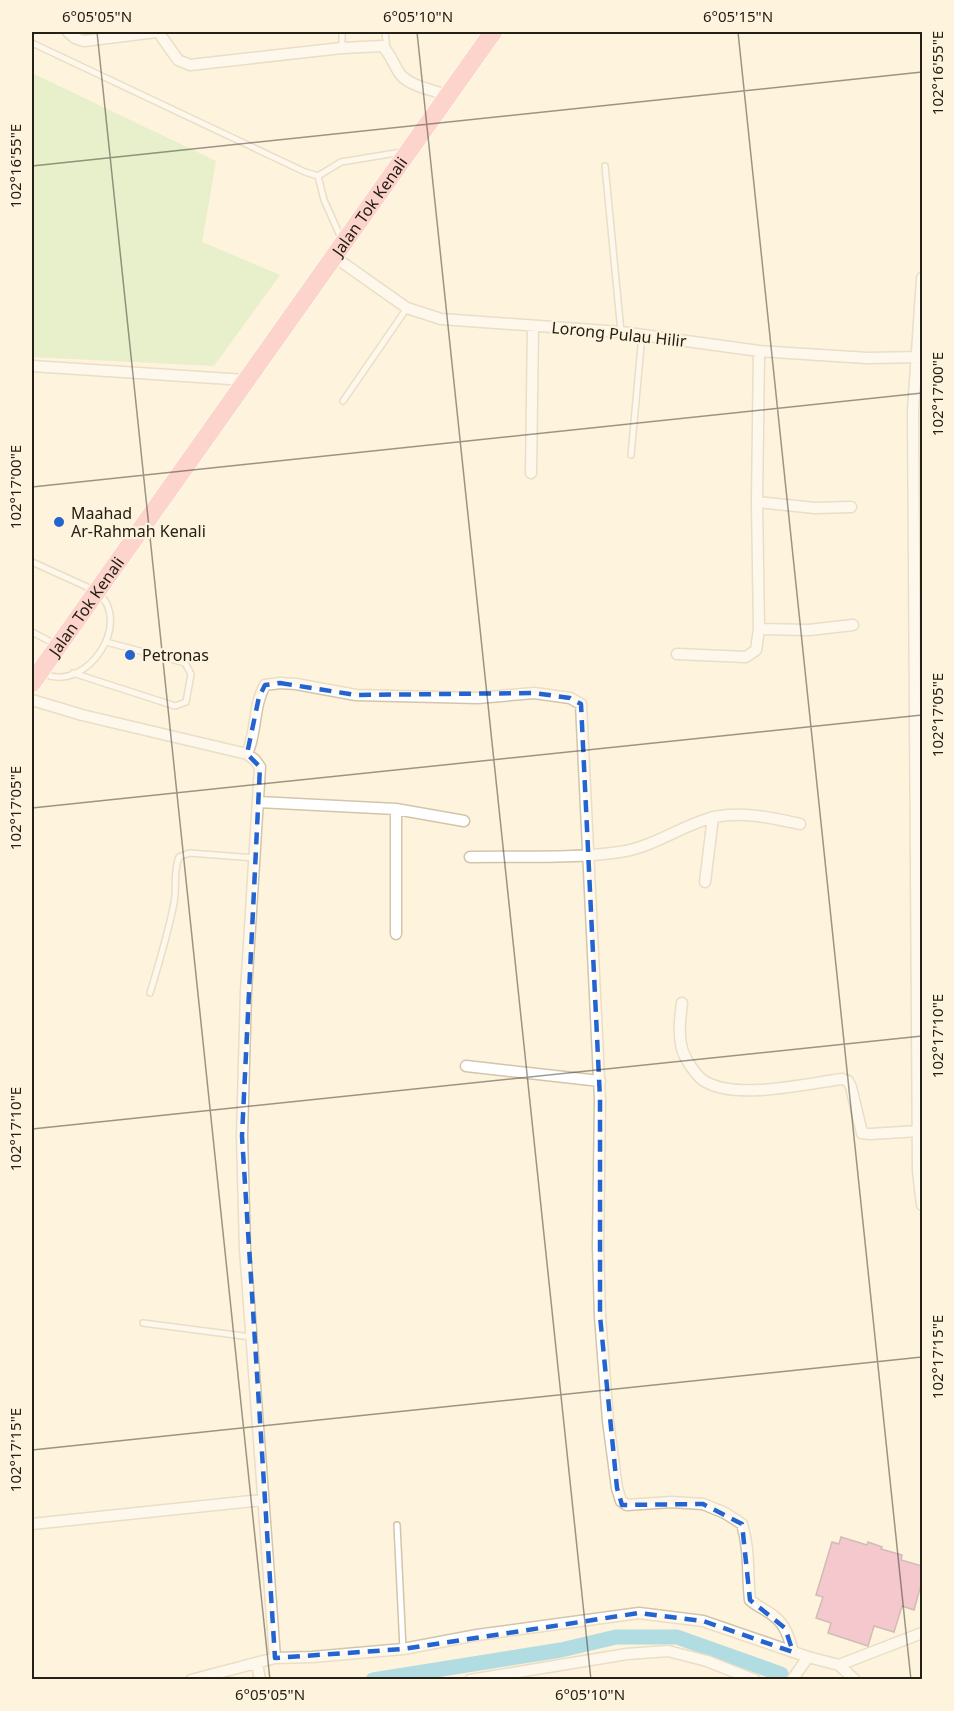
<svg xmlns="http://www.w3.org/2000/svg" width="954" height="1711" font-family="'Noto Sans',sans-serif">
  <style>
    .grass { fill: #cdeab6 }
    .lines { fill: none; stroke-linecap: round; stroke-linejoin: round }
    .canal { stroke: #55c1e7; stroke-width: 15 }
    .building { fill: #ec96ba; stroke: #987b86; stroke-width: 1.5 }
    .lane-casing { stroke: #d3c5aa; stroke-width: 8 }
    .street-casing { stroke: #d3c5aa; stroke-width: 13 }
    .primary-casing { stroke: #fff; stroke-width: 20 }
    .lane { stroke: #fff; stroke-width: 5 }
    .street { stroke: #fff; stroke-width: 10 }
    .primary { stroke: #fdb0b5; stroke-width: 18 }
    .marked { fill: none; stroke: #2464d0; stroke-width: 4.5; stroke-dasharray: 12 8; stroke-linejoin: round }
    .ticks { fill: none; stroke: #252016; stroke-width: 1.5; stroke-opacity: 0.45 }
    .poi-dot { fill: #2464d0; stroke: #fef3dd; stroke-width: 2 }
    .labels { text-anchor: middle; stroke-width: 4.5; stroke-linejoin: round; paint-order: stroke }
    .street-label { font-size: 16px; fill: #252016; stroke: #fef3dd }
    .poi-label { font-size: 16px; fill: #252016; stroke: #fef3dd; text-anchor: start }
    .neatline { fill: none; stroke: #252016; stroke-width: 2 }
    .ticks-label { font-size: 15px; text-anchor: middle; fill: #252016 }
  </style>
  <rect width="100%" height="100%" fill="#fef3dd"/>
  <!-- grass -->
  <path class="grass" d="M32,73l184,88 -14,81 78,33 -66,91 -182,-9z"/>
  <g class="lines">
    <!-- canal -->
    <path class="canal" d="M373,1680l188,-30 55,-13h61l104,37"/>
  </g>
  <!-- building -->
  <path class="building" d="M841,1537l26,8 1,-3 14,5 -1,2 21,6 -1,5 21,6v15l-8,29 -12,-4 -8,26 -20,-6 -6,20 -40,-13 3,-10 -15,-5 7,-21 -7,-2 16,-53 7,2z"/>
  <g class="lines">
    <!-- lane casing -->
    <g class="lane-casing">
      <path id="lane" d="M342,32v16
        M385,32l2,17
        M32,43l273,129 13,4
        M605,166l16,166
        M318,176l23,-14 61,-10
        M318,176l6,24 18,40
        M343,401l64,-93
        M631,455l11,-120
        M32,562l64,29c39,30 -9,102 -52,83
        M32,632l25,13
        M73,673l102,33 11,-4 5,-28 -6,-11 -79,-21
        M150,993c9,-30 18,-59 24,-90 3,-15 -1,-32 5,-46l10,-4 66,5
        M143,1323l108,14
        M397,1525l6,124"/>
    </g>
    <!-- street casing -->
    <g class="street-casing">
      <path id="street" d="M68,32l7,6 9,3 72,-9 3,1 19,27 12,5 152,-17 40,-2c9,8 11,18 18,28 9,12 33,16 47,21
        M333,256l74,52 34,11 180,13 138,19 108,7 55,-1
        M922,278l-9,133 5,760 4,34
        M759,351l-2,151 2,127 50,1 44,-5
        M32,366l213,14
        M531,473l2,-147
        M757,502l58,6 36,-1
        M677,654l69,3 10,-7 3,-21
        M32,700l50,15 165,39 8,6 5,7 -14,225 -4,144 3,113 30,409
        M247,754c10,-22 6,-48 18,-69l15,-2 16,1 60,11 122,3 56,-5 36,5 11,6 19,395 -2,147 2,70 8,105 9,67 4,13 6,4 44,-3 32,2 22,9 17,11c8,27 5,49 8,76 8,7 17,10 25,17 11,9 14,21 18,35
        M258,802l138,7 68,12
        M396,809v125
        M470,857c50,-1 101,2 150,-5 34,-5 62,-27 94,-35 29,-6 58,1 86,7
        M705,882l8,-65
        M682,1003c-2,15 -4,31 0,46 3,10 15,29 24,33 32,18 99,2 136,-3l6,2 3,6 11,46 8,1 49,-3
        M466,1066l134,15
        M32,1524l230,-24
        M257,1663l3,17
        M839,1665l83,-32
        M191,1680l84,-22 37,-1 91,-8 74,-14 162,-22 64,8 105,36 31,8 16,15
        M470,1680l157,-26 41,-3 39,10 48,19
        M792,1680l16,-23"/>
    </g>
    <!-- primary casing -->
    <g class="primary-casing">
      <g id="primary">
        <path id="s1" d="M32,683l461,-651"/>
      </g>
    </g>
    <!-- lane -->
    <use href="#lane" class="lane"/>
    <!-- street -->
    <use href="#street" class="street"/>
    <!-- primary -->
    <use href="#primary" class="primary"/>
  </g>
  <!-- marked area -->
  <path d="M0 0H954V1711H0ZM280,683l76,12 178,-2 36,5 11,6 19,395v217l17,172 5,17 81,-1 39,20 8,76 35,28 8,24 -90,-31 -64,-8 -236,36 -128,9 -33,-522 18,-369 -13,-13 12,-57 6,-12z" fill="#fef3dd" fill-opacity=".55" fill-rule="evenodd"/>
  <path class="marked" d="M280,683l76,12 178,-2 36,5 11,6 19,395v217l17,172 5,17 81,-1 39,20 8,76 35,28 8,24 -90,-31 -64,-8 -236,36 -128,9 -33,-522 18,-369 -13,-13 12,-57 6,-12z"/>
  <!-- ticks -->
  <path class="ticks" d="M97,32l173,1648M417,32l174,1648M738,32l173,1648M32,166l890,-94M32,487l890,-94M32,808l890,-93M32,1129l890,-93M32,1450l890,-93M905,1680l17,-2"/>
  <!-- markers -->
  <g class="poi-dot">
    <circle cx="59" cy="522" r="6"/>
    <circle cx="130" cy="655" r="6"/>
  </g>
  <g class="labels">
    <!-- street labels -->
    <g class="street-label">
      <text dy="6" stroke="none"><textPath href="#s1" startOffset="584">Jalan Tok Kenali</textPath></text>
      <text transform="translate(619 334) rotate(6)" y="6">Lorong Pulau Hilir</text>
      <text dy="6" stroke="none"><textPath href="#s1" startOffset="94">Jalan Tok Kenali</textPath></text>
    </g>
    <!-- poi labels -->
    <g class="poi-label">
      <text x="71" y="519">Maahad<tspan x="71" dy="18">Ar-Rahmah Kenali</tspan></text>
      <text x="142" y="661">Petronas</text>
    </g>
  </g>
  <!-- border -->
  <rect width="954" height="1711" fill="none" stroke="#fef3dd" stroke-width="66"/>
  <rect x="33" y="33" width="888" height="1645" class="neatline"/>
  <g class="ticks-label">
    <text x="97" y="22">6°05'05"N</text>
    <text x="418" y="22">6°05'10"N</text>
    <text x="738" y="22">6°05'15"N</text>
    <text transform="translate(938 73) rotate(-90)" y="5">102°16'55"E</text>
    <text transform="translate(16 166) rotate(-90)" y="5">102°16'55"E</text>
    <text transform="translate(938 394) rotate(-90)" y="5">102°17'00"E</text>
    <text transform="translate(16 487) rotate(-90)" y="5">102°17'00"E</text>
    <text transform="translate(938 715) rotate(-90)" y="5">102°17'05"E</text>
    <text transform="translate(16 808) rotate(-90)" y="5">102°17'05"E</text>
    <text transform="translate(938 1036) rotate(-90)" y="5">102°17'10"E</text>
    <text transform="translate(16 1129) rotate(-90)" y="5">102°17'10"E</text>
    <text transform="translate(938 1357) rotate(-90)" y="5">102°17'15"E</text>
    <text transform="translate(16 1450) rotate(-90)" y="5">102°17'15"E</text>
    <text x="270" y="1700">6°05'05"N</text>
    <text x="590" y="1700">6°05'10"N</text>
  </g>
</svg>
